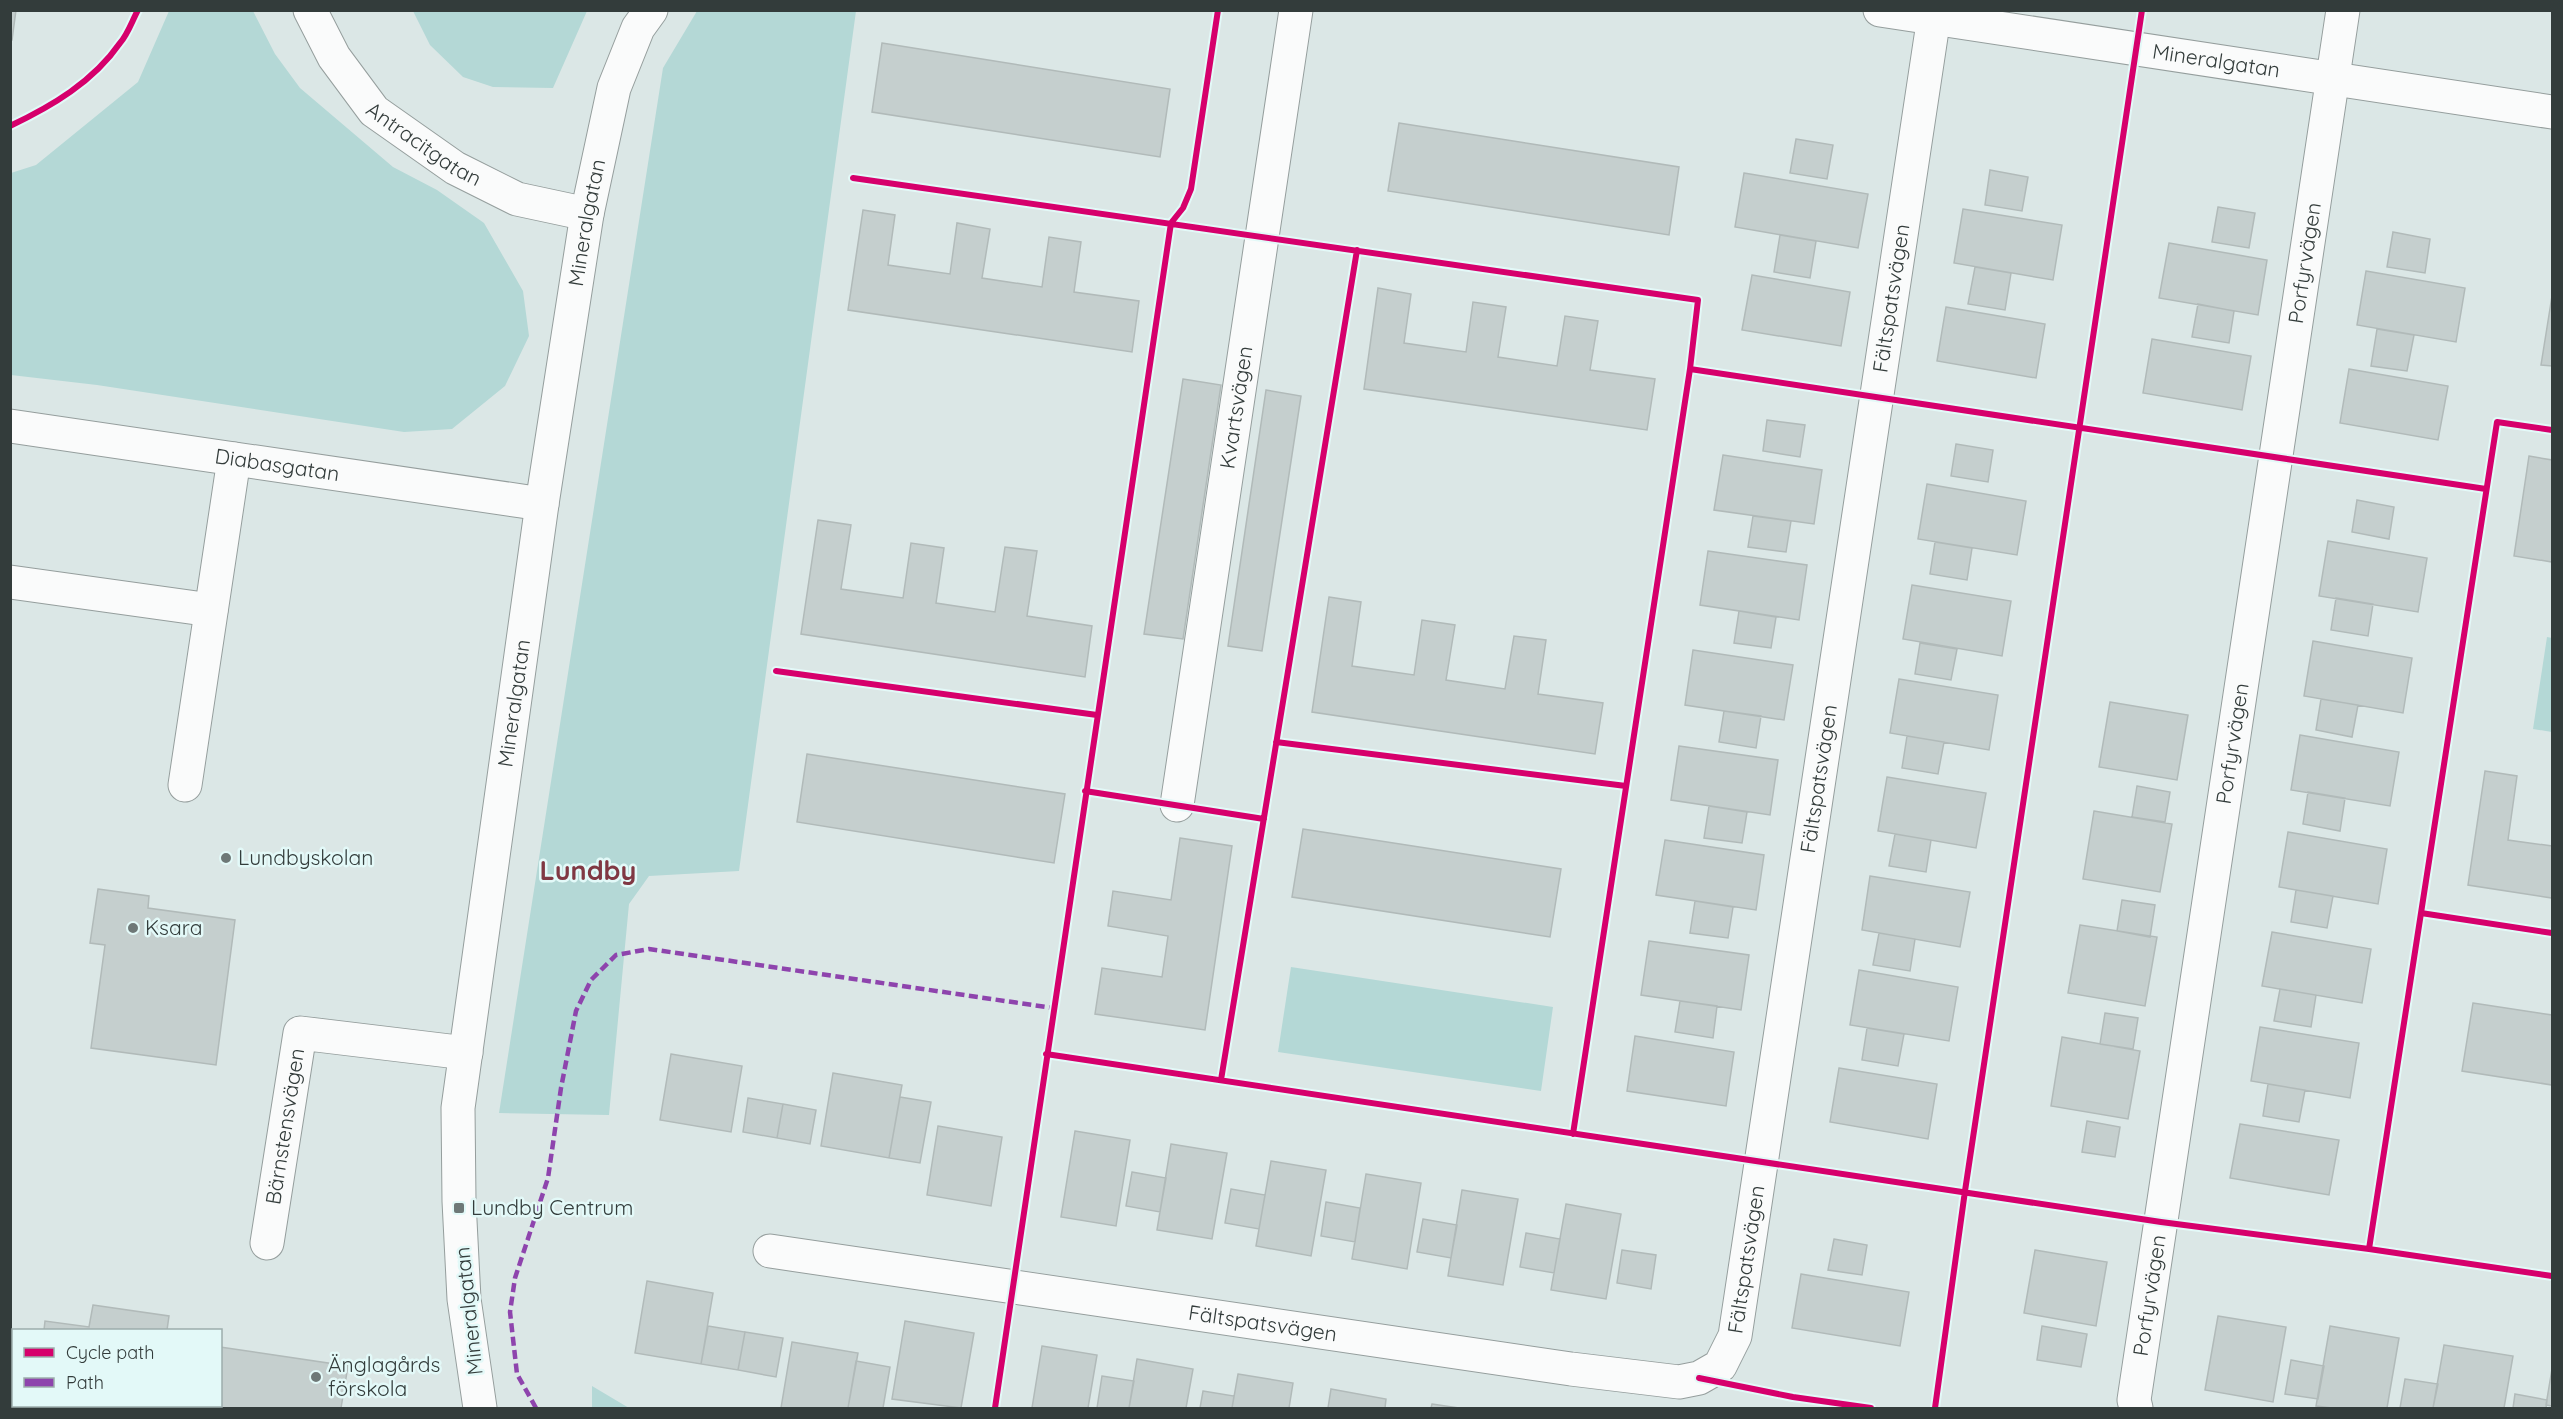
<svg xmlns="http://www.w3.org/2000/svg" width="2563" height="1419" font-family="Quicksand,sans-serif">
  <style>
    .green { fill: #b4d8d6 }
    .building { fill: #c5cfce; stroke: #b1bab9; stroke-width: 1.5 }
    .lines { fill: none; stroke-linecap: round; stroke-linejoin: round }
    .minor-casing { stroke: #959e9d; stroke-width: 35 }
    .minor { stroke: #fafbfb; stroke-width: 33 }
    .quiet { stroke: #8e44ad; stroke-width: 4.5; stroke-dasharray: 9 4.5; stroke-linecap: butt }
    .cycleway-casing { stroke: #e3f9f8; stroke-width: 10 }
    .cycleway { stroke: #d6006c; stroke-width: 6 }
    .poi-dot { fill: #6e7877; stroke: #e3f9f8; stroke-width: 2 }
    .labels { text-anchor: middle; stroke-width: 5; stroke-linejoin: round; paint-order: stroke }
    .street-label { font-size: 21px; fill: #333c3b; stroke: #e3f9f8 }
    .poi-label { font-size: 21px; fill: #333c3b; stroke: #e3f9f8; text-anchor: start }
    .district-label { font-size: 27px; font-weight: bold; fill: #803843; stroke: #e3f9f8 }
  </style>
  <rect width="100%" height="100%" fill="#dbe7e6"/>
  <!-- green -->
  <path class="green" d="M169,11h84l22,43 25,34 93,79 44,23 47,33 39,68 6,45 -24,50 -53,43 -48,3 -307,-47 -86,-10v-202l25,-8 102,-83z
    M413,11h174l-34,77 -60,-1 -30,-10 -33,-32z
    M697,11h159l-117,860 -90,5 -20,28 -20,211 -110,-2 164,-1045z
    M2547,637l5,1v94l-19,-3z
    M1291,967l262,40 -12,84 -263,-39z
    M592,1386l37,22h-37z"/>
  <!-- building -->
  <path class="building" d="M10,10h6l-4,30h-2z
    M882,43l288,46 -10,68 -288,-45z
    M1399,123l280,44 -10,68 -281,-44z
    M1796,139l37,6 -6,34 -37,-6z
    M1990,170l38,7 -6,34 -37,-6z
    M1744,173l124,21 -10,54 -123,-21z
    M2218,207l37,6 -6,35 -37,-6z
    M1963,209l99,16 -9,55 -99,-17z
    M863,210l32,5 -7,50 62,9 7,-51 33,6 -8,49 60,9 7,-50 32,5 -7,50 65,9 -7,51 -284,-42z
    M2393,232l37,7 -5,34 -38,-6z
    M1780,235l36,6 -6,37 -36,-6z
    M2169,243l98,17 -9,55 -99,-17z
    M1975,267l36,6 -6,37 -37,-6z
    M2366,271l99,17 -9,54 -99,-17z
    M1752,275l98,17 -9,54 -99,-16z
    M1378,288l33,6 -7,49 62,9 7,-50 33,5 -8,50 59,9 8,-50 33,5 -8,49 65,9 -8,51 -283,-41z
    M2552,296v70l-11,-1z
    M2198,304l36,7 -5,32 -37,-6z
    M1946,307l99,17 -9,54 -99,-17z
    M2377,329l37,6 -7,36 -36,-5z
    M2152,339l99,17 -9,54 -99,-17z
    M2349,369l99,17 -10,54 -98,-17z
    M1183,379l38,6 -38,254 -39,-5z
    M1266,390l35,6 -39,255 -34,-5z
    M1767,420l38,5 -5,32 -37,-6z
    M1956,444l37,6 -5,32 -37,-6z
    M1723,455l99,15 -8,54 -100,-14z
    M2529,456l23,4v102l-38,-6z
    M1927,484l99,17 -9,54 -99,-16z
    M2357,500l37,7 -5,32 -37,-7z
    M1753,516l38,5 -5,31 -38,-5z
    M818,520l33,5 -10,64 62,9 8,-55 33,5 -8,55 59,9 10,-65 32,4 -10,65 65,10 -7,51 -284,-43z
    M2328,541l99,17 -9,54 -99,-16z
    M1935,542l37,6 -5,32 -37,-6z
    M1708,551l99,14 -8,55 -99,-15z
    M1912,585l99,16 -9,55 -99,-17z
    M1329,597l32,5 -9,64 62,9 8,-55 33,5 -9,55 59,9 9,-53 32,4 -8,54 65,9 -8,51 -283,-42z
    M2336,598l37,6 -5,32 -37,-6z
    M1739,611l37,6 -5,31 -37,-5z
    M2313,641l99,17 -9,55 -99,-17z
    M1920,643l37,6 -6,31 -36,-6z
    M1693,650l100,15 -9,55 -99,-15z
    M1899,679l99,16 -9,55 -99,-17z
    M2321,699l37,6 -6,32 -36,-7z
    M2110,702l78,13 -11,65 -78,-13z
    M1724,711l37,5 -5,32 -37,-6z
    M2300,735l99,17 -9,54 -99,-16z
    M1907,736l37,6 -6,32 -36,-6z
    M1679,746l99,14 -8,55 -99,-15z
    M807,754l258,40 -11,69 -257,-41z
    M2485,771l32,5 -9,64 44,6v52l-84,-13z
    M1887,777l99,16 -10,55 -98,-17z
    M2137,786l33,6 -5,30 -33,-5z
    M2308,792l37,6 -5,33 -37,-7z
    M1709,806l38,6 -5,31 -38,-5z
    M2094,811l78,13 -12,68 -77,-13z
    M1303,829l258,40 -11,68 -258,-40z
    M2288,832l99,17 -9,55 -99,-17z
    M1895,834l36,6 -5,32 -37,-6z
    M1180,838l52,8 -27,184 -110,-16 7,-46 60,9 6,-41 -60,-10 5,-35 58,9z
    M1665,840l99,15 -8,55 -100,-15z
    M1870,876l100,16 -10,55 -98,-17z
    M98,889l51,7 -1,12 87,12 -19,145 -125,-17 14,-103 -15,-2z
    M2296,890l37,6 -6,32 -36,-6z
    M2122,900l33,5 -5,32 -33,-6z
    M1695,901l38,6 -5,31 -38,-5z
    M2080,925l77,12 -12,69 -77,-13z
    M2272,932l99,17 -9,54 -100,-17z
    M1879,933l36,6 -5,32 -37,-6z
    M1649,941l100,14 -8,55 -100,-15z
    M1859,970l99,17 -9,54 -99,-16z
    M2280,989l36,6 -5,32 -37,-6z
    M1680,1001l37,5 -4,32 -38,-6z
    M2473,1003l79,12v70l-90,-14z
    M2105,1013l33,5 -5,31 -33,-5z
    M2260,1027l99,16 -9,55 -99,-17z
    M1867,1028l37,6 -6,32 -36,-6z
    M1635,1036l99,16 -8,54 -99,-15z
    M2062,1037l78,14 -12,68 -77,-13z
    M671,1054l71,12 -11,66 -71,-12z
    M1839,1068l98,16 -9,55 -98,-17z
    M833,1073l69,12 -13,73 -68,-12z
    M2268,1084l37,6 -6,32 -36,-6z
    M900,1097l31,5 -11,61 -31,-5z
    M748,1098l35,6 -6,34 -34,-6z
    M783,1104l33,6 -6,34 -33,-6z
    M2087,1121l33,6 -5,30 -33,-5z
    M2240,1124l99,16 -10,55 -99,-17z
    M938,1126l64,11 -11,69 -64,-11z
    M1075,1131l55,9 -14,86 -55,-9z
    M1171,1144l56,9 -15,86 -55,-9z
    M1271,1161l55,9 -15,86 -55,-10z
    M1132,1172l34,6 -6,34 -34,-6z
    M1366,1174l55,9 -14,86 -55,-10z
    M1231,1189l34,6 -6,34 -34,-6z
    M1462,1190l56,9 -15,86 -55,-9z
    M1326,1202l34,6 -5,34 -34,-6z
    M1566,1204l55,10 -15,85 -55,-9z
    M1423,1219l34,6 -6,33 -34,-6z
    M1526,1233l34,6 -6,34 -34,-6z
    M1834,1239l33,6 -5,30 -34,-5z
    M1622,1250l34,5 -5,34 -34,-6z
    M2035,1250l72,12 -11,64 -72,-13z
    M1801,1274l108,18 -9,54 -108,-18z
    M647,1281l66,12 -12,71 -66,-11z
    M93,1305l76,11 -2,14h-123l1,-9 44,6z
    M2218,1316l68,11 -13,75 -68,-12z
    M905,1321l69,12 -13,75 -69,-9z
    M708,1326l37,6 -7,38 -37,-6z
    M2042,1326l45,8 -6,33 -44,-7z
    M2330,1326l69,12 -12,70h-55l-16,-2z
    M745,1332l38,6 -7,39 -38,-7z
    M792,1342l66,11 -10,55h-67z
    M2444,1345l69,11 -9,52h-71z
    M1042,1346l55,9 -9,53h-56z
    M220,1347l128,19 -7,42h-320l1,-2h198z
    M1137,1359l56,10 -7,39h-57z
    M2291,1360l33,6 -6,33 -33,-5z
    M856,1361l34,6 -7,41h-35z
    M2552,1369v37l-6,-1z
    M1238,1374l55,9 -4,25h-57z
    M1102,1376l32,5 -5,27h-32z
    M2405,1379l33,5 -5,24h-33z
    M1331,1389l55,10 -1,9h-57z
    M1203,1391l31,5 -2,12h-32z
    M2515,1394l32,6 -1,8h-33z
    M1432,1404l27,4h-28z"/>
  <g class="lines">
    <!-- minor casing -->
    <g class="minor-casing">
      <g id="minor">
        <path id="s1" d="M310,10l24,47 40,54 81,57 62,31 70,15"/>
        <path id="s2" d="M1880,10l672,102"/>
        <path id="s3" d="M10,426l532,78"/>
        <path d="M10,582l201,28"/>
        <path d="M185,785l49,-326"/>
        <path id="s4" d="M1177,805l119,-795"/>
        <path id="s5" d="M267,1243l33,-210 166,20"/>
        <path id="s6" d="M770,1251l801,118 108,13 20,-4 21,-12 15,-30 200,-1326"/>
        <path id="s7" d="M480,1408l-16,-109 -5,-98 -1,-93 84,-604 45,-290 27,-126 24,-60 13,-18"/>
        <path id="s8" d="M2136,1408l-2,-8 209,-1390"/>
      </g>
    </g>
    <!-- minor -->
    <use href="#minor" class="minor"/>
    <!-- quiet -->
    <path class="quiet" d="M536,1408l-19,-34 -7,-62 5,-34 33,-100 13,-90 15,-77 15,-31 25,-25 33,-6 404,59"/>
    <!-- cycleway casing -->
    <g class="cycleway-casing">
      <path id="cycleway" d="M10,126c42,-20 83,-44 110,-83 8,-9 12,-22 18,-33
        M853,178l845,122 -8,69 -117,765
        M1690,369l796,120
        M776,671l321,44
        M1276,742l350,44
        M1085,791l179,28
        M2421,913l131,20
        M1046,1054l1115,168 208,27 183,27
        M1221,1080l136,-830
        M2369,1249l128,-827 55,8
        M1699,1378l94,19 78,11
        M995,1408l176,-1185 12,-15 8,-19 27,-179
        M1935,1408l30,-217 177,-1181"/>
    </g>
    <!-- cycleway -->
    <use href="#cycleway" class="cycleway"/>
  </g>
  <!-- markers -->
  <g class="poi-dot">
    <circle cx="226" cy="858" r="6"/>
    <circle cx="133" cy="928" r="6"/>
    <rect x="453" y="1202" width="12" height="12" rx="3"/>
    <circle cx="316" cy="1377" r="6"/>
  </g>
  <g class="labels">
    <!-- street labels -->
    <g class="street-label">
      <text dy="7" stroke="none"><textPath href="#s2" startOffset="340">Mineralgatan</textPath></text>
      <text dy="7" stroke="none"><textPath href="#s1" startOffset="180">Antracitgatan</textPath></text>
      <text dy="7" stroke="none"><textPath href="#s7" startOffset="1196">Mineralgatan</textPath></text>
      <text dy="7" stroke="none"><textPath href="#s8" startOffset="1158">Porfyrvägen</textPath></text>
      <text dy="7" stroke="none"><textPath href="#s6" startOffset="2046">Fältspatsvägen</textPath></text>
      <text dy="7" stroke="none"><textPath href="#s4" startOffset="402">Kvartsvägen</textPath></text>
      <text dy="7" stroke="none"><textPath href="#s3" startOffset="270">Diabasgatan</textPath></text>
      <text dy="7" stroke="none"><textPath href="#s7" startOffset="710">Mineralgatan</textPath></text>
      <text dy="7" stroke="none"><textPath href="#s8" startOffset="672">Porfyrvägen</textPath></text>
      <text dy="7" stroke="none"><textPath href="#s6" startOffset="1560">Fältspatsvägen</textPath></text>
      <text dy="7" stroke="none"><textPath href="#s5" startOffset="118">Bärnstensvägen</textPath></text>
      <text dy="7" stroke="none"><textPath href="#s6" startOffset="1074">Fältspatsvägen</textPath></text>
      <text dy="7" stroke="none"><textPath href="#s8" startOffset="114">Porfyrvägen</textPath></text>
      <text transform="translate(469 1311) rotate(-96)" y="7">Mineralgatan</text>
      <text dy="7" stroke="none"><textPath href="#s6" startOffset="498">Fältspatsvägen</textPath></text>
    </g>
    <!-- poi labels -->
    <g class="poi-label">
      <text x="238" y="865">Lundbyskolan</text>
      <text x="145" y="935">Ksara</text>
      <text x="471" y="1215">Lundby Centrum</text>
      <text x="328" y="1372">Änglagårds<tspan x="328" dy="24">förskola</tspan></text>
    </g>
    <!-- district labels -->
    <g class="district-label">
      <text x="588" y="880">Lundby</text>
    </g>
  </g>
  <!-- border -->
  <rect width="2563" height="1419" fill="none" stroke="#333c3b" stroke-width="24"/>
  <!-- legend -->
  <rect x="12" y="1329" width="210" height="78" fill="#e3f9f8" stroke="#9dadac" stroke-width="1.5"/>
  <rect x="24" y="1348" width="30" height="9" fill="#d6006c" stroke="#9dadac" stroke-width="1.5"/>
  <text x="66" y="1359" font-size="18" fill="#333c3b">Cycle path</text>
  <rect x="24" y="1378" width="30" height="9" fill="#8e44ad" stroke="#9dadac" stroke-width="1.5"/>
  <text x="66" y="1389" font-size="18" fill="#333c3b">Path</text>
</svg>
